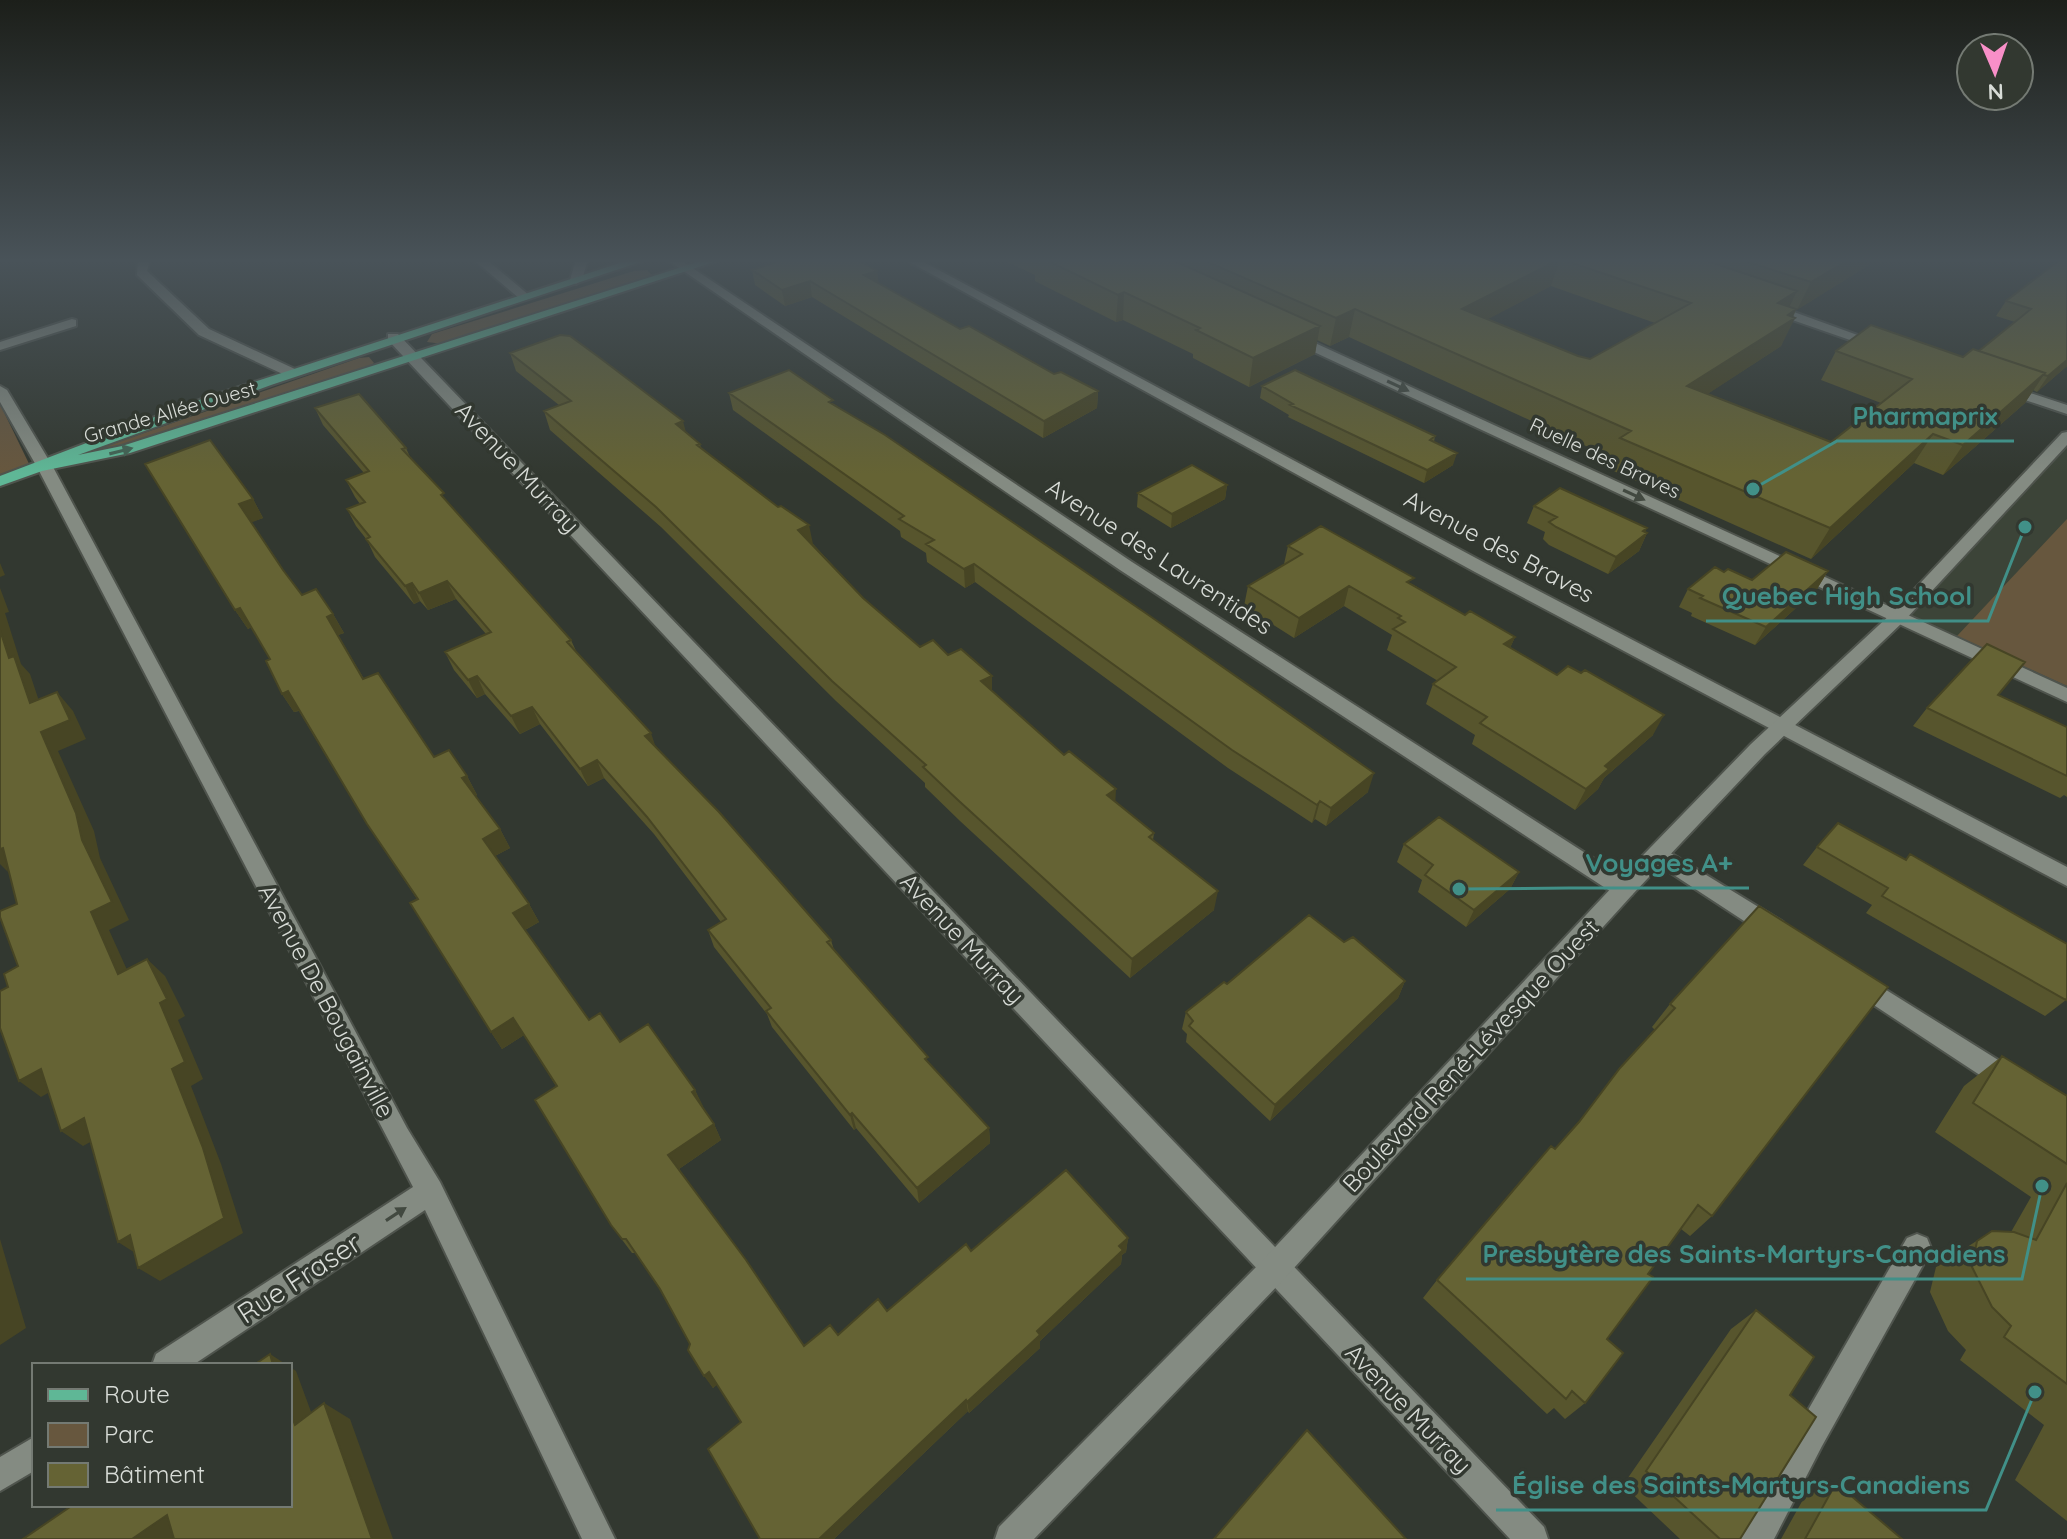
<svg xmlns="http://www.w3.org/2000/svg" width="2067" height="1539" font-family="Quicksand,sans-serif">
  <style>
    .built { fill: #3c4438 }
    .green { fill: #67573e }
    .lines { fill: none; stroke-linecap: round; stroke-linejoin: round }
    .service-casing { stroke: #4f544d; stroke-width: 4 }
    .minor-casing { stroke: #4f544d; stroke-width: 4 }
    .tertiary-casing { stroke: #4f544d; stroke-width: 4 }
    .secondary-casing { stroke: #4f544d; stroke-width: 4 }
    .primary-casing { stroke: #4f544d; stroke-width: 4 }
    .service { fill: #848b82; fill-rule: evenodd }
    .minor { fill: #848b82; fill-rule: evenodd }
    .tertiary { fill: #848b82; fill-rule: evenodd }
    .secondary { fill: #848b82; fill-rule: evenodd }
    .primary { fill: #5fb796; fill-rule: evenodd }
    .wall { fill: #57552d; fill-rule: evenodd }
    .shaded-wall { fill: #474524 }
    .building { fill: #656334; stroke: #474524; stroke-width: 2 }
    .oneway { fill: #424940 }
    .oneway2 { fill: #426454 }
    .labels { text-anchor: middle; stroke-width: 7; stroke-linejoin: round; paint-order: stroke }
    .far-street-label { font-size: 20px; fill: #d8dcd7; stroke: #323830 }
    .street-label { font-size: 24px; fill: #d8dcd7; stroke: #323830 }
    .near-street-label { font-size: 28px; fill: #d8dcd7; stroke: #323830 }
    .leader { fill: none; stroke: #419088; stroke-width: 3 }
    .callout-dot { fill: #419088; stroke: #323830; stroke-width: 3 }
    .callout-label { font-size: 26px; text-anchor: middle; font-weight: bold; fill: #419088; stroke: #323830; stroke-width: 7; stroke-linejoin: round; paint-order: stroke }
  </style>
  <rect width="100%" height="100%" fill="#323830"/>
  <!-- built -->
  <path class="built" d="M2067,436v260l-169,-79z"/>
  <!-- green -->
  <path class="green" d="M647,270l5,5 -8,3 -201,66 -16,-2 5,-8 202,-63z
    M369,357l5,6 -5,4 -279,88 2,-4 267,-93z
    M0,404l34,70 -34,11z
    M2067,519v167l-110,-50z"/>
  <g class="lines">
    <!-- service casing -->
    <g class="service-casing">
      <path id="service" d="M138,259h12l-3,12 62,58 88,41v6h-10l-88,-41 -62,-60z
        M473,259h13l44,37 -10,3z
        M576,259h12l-6,21 -6,4 -6,-4z
        M72,319l4,1v6l-76,24v-8z
        M1291,332l776,356v14l-781,-363v-6z
        M1917,1234l10,4 4,10 -4,10 -105,188 -48,93h-33l59,-115 107,-186z"/>
    </g>
    <!-- minor casing -->
    <g class="minor-casing">
      <path id="minor" d="M666,259h13l453,303 500,321 3,6 -3,6 -8,3 -8,-3 -496,-325z
        M904,259h14l569,305 580,303v19l-592,-314z
        M388,334h10l1146,1193 4,12h-38l-1122,-1199z
        M45,462l8,5 354,661 33,54 175,357h-33l-157,-329 -232,155h-41l4,-11 257,-167 -376,-720z
        M1659,846l124,76 3,7 -3,7 -8,2 -8,-2 -116,-76 -3,-6 3,-6z
        M1859,973l160,100 4,8 -4,8 -9,4 -9,-4 -150,-99 -4,-7 4,-7z
        M34,1437v34l-34,20v-34z"/>
    </g>
    <!-- tertiary casing -->
    <g class="tertiary-casing">
      <path id="tertiary" d="M1764,304h8l113,41 -12,3 -109,-38z
        M2003,384l64,21v9l-69,-23 -2,-3z
        M0,386l7,4 46,77 -3,3h-10l-3,-3 -37,-65z"/>
    </g>
    <!-- secondary casing -->
    <g class="secondary-casing">
      <path id="secondary" d="M2067,432v13l-163,176 -139,133 -133,141 -348,384 -250,260h-39l4,-12 265,-268 352,-376 135,-139 141,-131 170,-180z"/>
    </g>
    <!-- primary casing -->
    <g class="primary-casing">
      <path id="primary" d="M632,259h17l-378,126 -193,70 44,-9 585,-187h16l-593,194 -88,18 -42,15v-10l199,-76z"/>
    </g>
    <!-- service -->
    <use href="#service" class="service"/>
    <!-- minor -->
    <use href="#minor" class="minor"/>
    <!-- tertiary -->
    <use href="#tertiary" class="tertiary"/>
    <!-- secondary -->
    <use href="#secondary" class="secondary"/>
    <!-- primary -->
    <use href="#primary" class="primary"/>
  </g>
  <!-- wall -->
  <path class="wall" d="M1001,259h871l-3,6 -73,45 -15,36 -74,48 124,48 50,-39 -60,-23 15,-29 127,6 16,-6 36,-29 -19,-6 10,-15 61,-42v107l-30,26 -4,-2 -8,13 -82,72 -29,-12 -103,96 -204,-91 5,-10 -263,-121 -19,9 -13,-6 -2,14 -66,33 -56,-29v-4l-70,-34 -7,2 -81,-41v-6zM1551,286l104,37 -65,36 -12,-3 -91,-37z
    M752,270l125,1 1,12 82,46 94,45 44,17 -1,17 -54,30 -231,-141 -27,9 -30,-21z
    M510,353l176,80 14,11 1,4 112,96 50,54 57,49 28,8 44,21v15l123,111 39,31 -1,7 61,70 -84,68 -170,-157 -35,-34v-4l-89,-82 -175,-174 -111,-97 -6,-19 15,-6 -43,-34z
    M1262,386l173,50 -1,6 19,23 -29,18 -136,-66 1,-2 -29,-17z
    M729,393l105,11 534,388 -42,34 -11,-7 -3,4 -84,-55 -253,-186 -10,6 -38,-26 -1,-9 -25,-16 -1,-6 -167,-121z
    M315,408l91,40 5,11 37,44 123,137 5,11 80,96 175,193 3,10 95,114 60,64 1,15 -71,60 -63,-75 -2,2 -82,-103 -5,-13 -53,-67 -6,-17 13,-8 -67,-88 -50,-56 -16,8 -48,-62 -20,10 -35,-40 -8,4 -23,-28 -9,-18 41,-18 -30,-35 -28,11 -8,-9 -6,3 -39,-47 -8,-17 -11,-14 -9,-17 13,-5 -5,-7 -9,-17 18,-7 -41,-48z
    M210,440l43,59 10,19 -12,4 32,48 19,25 14,-6 17,25 11,19 -6,2 26,44 14,-6 56,84 15,-7 18,26 10,19 -2,1 25,33 10,19 -15,8 34,48 10,18 -14,8 64,90 11,-7 20,29 28,-18 47,66 7,16 12,18 7,16 -42,29 67,91 58,86 26,-21 8,10 40,-36 9,12 79,-67 5,7 95,-81 62,68 -2,14 -4,3 -1,9 -81,77v7l-71,65 -1,-2 -134,128h-74l-52,-90 33,-27 -24,-38 -4,4 -25,-38 2,-6 -30,-55 -24,-36h-4l-21,-28 -76,-125 21,-14 -32,-51 -22,14 -11,-17 -81,-129 7,-4 -50,-75 -68,-113 -5,1 -12,-18 -16,-33 4,-2 -19,-32 -3,2 -13,-19 -90,-146z
    M1227,485l-2,14 -54,29 -34,-21 1,-14z
    M1534,506l113,27 -8,18 -31,23 -59,-29 -6,-6 2,-7 -18,-9z
    M1288,546l124,38 53,31 50,22 -5,11 143,87 -49,43 -6,11 -23,21 -103,-66 3,-9 -49,-31 7,-20 5,-3 -51,-31 5,-15 -48,-29 -50,32 -50,-32 4,-20 36,-22z
    M1828,571l-11,18 -62,56 -64,-29 1,-3 -13,-6 9,-18 36,-17 28,8z
    M1998,695l69,32v70l-3,-2 -4,3 -147,-72 14,-18z
    M1404,844l115,28 -9,17 -44,38 -48,-35 4,-12 -25,-18z
    M1817,847l88,13 5,-6 156,146 -21,16 -179,-103 6,-8 -69,-40z
    M1759,906l-47,310 -22,20 -9,-7 -33,45 -41,65 -22,64 -20,16 -11,-11 -7,6 -124,-116 14,-18 142,-158 76,-92 -3,-3 18,-23z
    M1344,942l61,39 -7,17 -128,123 -84,-79 1,-8 -5,-5 4,-17 41,-28z
    M2002,1056l65,40v425l-52,-41 29,-55 -84,-65 6,-10 -18,-19 -18,-39 6,-25 56,-36 19,1 20,-35 -96,-65 29,-46z
    M1756,1310l34,85 -50,144h-60l-57,-54 108,-156z
    M1836,1483l66,56h-121l24,-43z"/>
  <!-- shaded-wall -->
  <path class="shaded-wall" d="M1560,259l-9,27 -97,51 8,-28z
    M1850,259h22l-3,6 -72,45 14,-28z
    M877,271l2,15 -15,-11z
    M810,281l2,16 -27,9 -3,-16z
    M1797,291l-13,27 -6,-15z
    M1124,292l-1,28 -7,2 2,-27z
    M1355,309l-6,28 -19,9 6,-28z
    M1796,309l-5,12 4,-3 -14,28 -107,70 13,-30z
    M1320,326l-5,28 -66,33 4,-29z
    M2067,360v6l-30,26 11,-16z
    M2045,373l-20,30 -82,72 20,-30z
    M1098,391l-1,17 -54,30 1,-17z
    M683,421l5,19 -12,-16z
    M1933,434l-19,29 -103,96 19,-31z
    M1457,453l-4,12 -29,18 3,-13z
    M1227,485l-2,14 -54,29 1,-14z
    M253,499l10,19 -13,5 -11,-19z
    M809,525l4,19 -12,5 -3,-19z
    M1647,528l-4,9 4,-4 -8,18 -31,23 8,-17z
    M0,563l5,12 -5,2z
    M974,564l1,18 -10,6 -1,-19z
    M1828,571l-11,18 -62,56 11,-18z
    M447,581l9,18 -28,11 -9,-17z
    M412,583l8,18 -6,3 -9,-18z
    M1349,586l-5,20 -50,32 5,-20z
    M0,588l9,24 -4,1 16,51 9,10 16,48 -16,-19 -21,-45 -9,-28z
    M240,608l12,19 -4,2 -13,-19z
    M333,614l11,19 -6,2 -11,-18z
    M1515,637l-9,20 -2,-13z
    M477,676l8,18 -8,4 -9,-18z
    M992,676v20l-11,-15z
    M288,691l12,19 -6,2 -12,-18z
    M57,692l16,19 13,28 -28,12 36,80 6,27 29,62 -20,10 28,62 -19,-18 -27,-62 -9,-72 -41,-108z
    M532,707l8,17 -20,10 -9,-18z
    M1664,715l-11,20 -49,43 -6,11 -23,21 11,-21 19,-23z
    M651,733l6,18 -12,-15z
    M597,760l7,18 -16,8 -8,-17z
    M1374,773l-6,19 -42,34 5,-18z
    M467,776l10,19 -5,2 -10,-19z
    M1116,789l-1,20 -8,-14z
    M1320,801l-5,18 -3,4 5,-18z
    M500,829l10,19 -17,9 -10,-18z
    M3,848l5,24 -8,-8v-15z
    M1519,872l-9,17 -44,38 8,-17z
    M1218,891l-4,19 -84,68 2,-19z
    M529,904l10,18 -16,9 -10,-18z
    M147,959l18,17 20,40 -7,4 25,59 -12,7 30,78 22,69 -83,48 -22,-13 34,-199 -12,-66z
    M1405,981l-7,17 -128,123 5,-16z
    M513,1018l11,17 -22,14 -11,-17z
    M41,1069l21,16 -21,12 -22,-16z
    M695,1090l8,16 -3,2 -8,-16z
    M852,1113l4,15 -2,2 -4,-15z
    M84,1118l21,16 -22,12 -22,-15z
    M714,1124l7,16 -45,31 -8,-16z
    M989,1128l1,15 -71,60 -2,-15z
    M130,1235l10,21 -22,-14z
    M1128,1238l-2,14 -4,3 -1,9 -81,77v7l-71,65 -2,-11z
    M0,1239l26,89 -26,17z
    M270,1354l17,11h-14z
    M290,1367l6,4 25,68 -26,-14 -5,-14z
    M709,1372l9,12 -5,4 -9,-12z
    M966,1400l2,11 -134,128h-15z
    M324,1403l26,16 43,120h-21z
    M167,1515l16,24h-51z"/>
  <!-- building -->
  <path class="building" d="M786,259h70l21,12 -13,4 96,54 9,-3 85,48 7,-2 37,19 -54,30 -234,-140 -28,9 -30,-20z
    M1044,259h126l150,67 -67,32 -57,-28 4,-2 -76,-36 -6,3z
    M1201,259h359l-98,50 116,47 12,3 101,-56 -131,-44h141l96,32 -19,12 18,6 -8,6 7,3 -108,68 144,56 81,-63 -76,-28 35,-26 92,32 10,-8 72,24 -82,72 -30,-11 -103,94 -210,-90 11,-7 -276,-122 -19,9z
    M1738,259h112l-39,23z
    M2061,259h6v101l-19,16 -4,-1 1,-2 -66,-22 52,-42 -25,-8z
    M560,335l10,1 30,22 83,63 -7,3 24,20 -3,1 81,62 3,-1 28,19 -11,5 65,68 57,49 13,-7 15,15 13,-6 31,27 -11,5 83,74 5,-4 47,38 -9,6 47,38 -5,4 69,54 -86,68 -173,-158 -36,-34 3,-2 -94,-84 -176,-174 -112,-96 27,-10 -61,-48z
    M789,370l44,30 -4,2 56,33 262,179 227,159 -43,35 -11,-7 -3,4 -85,-55 -258,-186 -10,5 -38,-25 8,-4 -35,-21 5,-3 -175,-123z
    M1295,370l140,66 -5,4 27,13 -30,17 -137,-65 3,-1 -31,-18z
    M359,394l47,54 -4,1 42,44 -3,2 130,145 -4,2 84,91 -6,3 74,76 112,128 -4,2 101,115 -3,2 64,69 -72,60 -65,-75 -2,2 -84,-104 5,-3 -63,-78 18,-11 -79,-102 -50,-57 -17,9 -48,-62 -21,9 -34,-40 -9,4 -23,-28 46,-20 -44,-51 -28,12 -7,-10 -7,3 -39,-47 4,-2 -23,-28 18,-7 -19,-22 23,-9 -54,-63z
    M210,440l43,59 -14,5 44,66 19,25 14,-6 17,25 -6,3 36,62 15,-6 56,84 15,-7 18,26 -5,2 38,51 -17,10 46,65 -16,9 76,107 11,-7 20,29 28,-18 47,66 -3,2 22,32 -46,31 78,105 58,86 26,-21 8,10 40,-36 9,12 79,-67 5,7 95,-81 62,68 -9,8 4,4 -86,81 3,4 -73,67 -1,-2 -147,139h-59l-52,-90 33,-27 -32,-50 -5,4 -16,-26 2,-6 -30,-55 -34,-50h-4l-11,-14 -76,-125 22,-14 -44,-68 -22,14 -81,-129 8,-4 -51,-75 -79,-133 -6,3 -16,-33 4,-2 -30,-51 -5,2 -90,-146z
    M1192,465l35,20 -55,29 -34,-21z
    M1560,488l87,40 -4,3 4,2 -31,24 -60,-30 -7,-5 8,-5 -23,-11z
    M1321,526l93,52 -7,4 58,33 5,-4 45,26 -11,7 53,31 11,-9 13,7 4,-3 79,45 -59,51 4,3 -23,20 -106,-66 7,-6 -54,-33 23,-17 -63,-38 12,-7 -7,-4 3,-2 -52,-30 -50,32 -51,-32 54,-32 -14,-8z
    M1786,552l42,19 -62,56 -66,-29 3,-2 -15,-7 27,-22 9,5 4,-3 24,11z
    M0,630l9,28 5,-2 16,47 27,-11 13,28 -29,12 35,81 6,27 30,62 -21,10 27,62 29,-15 20,40 -7,4 25,59 -13,7 31,79 21,70 -86,50 -8,-33 -12,7 -34,-124 -23,13 -20,-62 -22,12 -19,-53v-37l8,-4 -4,-13 14,-8 -18,-49v-6l17,-7 -14,-56 -3,1z
    M1987,644l38,18 -27,33 69,32v49l-140,-68z
    M1439,817l80,55 -45,38 -49,-35 8,-10 -29,-21z
    M1838,823l68,37 4,-6 157,90v54l-1,2 -184,-104 6,-8 -71,-41z
    M1759,906l129,81 -176,229 -14,-11 -50,69 5,3 -46,62 16,14 -38,50 -13,-12 -6,8 -129,-119 114,-134 4,3 24,-27 41,-54 55,-60 -5,-4z
    M1309,915l35,27 9,-5 52,44 -130,124 -86,-79 4,-5 -7,-9 38,-30 3,2z
    M2002,1056l65,40v68l-94,-61z
    M2067,1183v201l-63,-47 7,-11 -19,-19 -20,-40 5,-26 15,-10 22,1 22,8z
    M1756,1310l58,47 -24,38 26,22 -76,122h-20l-74,-68z
    M270,1354l3,11h-19z
    M324,1403l48,136h-198l-7,-24 -35,24h-109l50,-34h217v-94l5,14z
    M1307,1430l99,109h-192z
    M1836,1483l66,56h-97z"/>
  <!-- one-way arrows -->
  <defs><path id="oneway-solid" d="M-6-.8H1V-3.2L6.5 0L1 3.2V.8H-6Z" transform="scale(2)"/></defs>
  <g class="oneway">
    <use href="#oneway-solid" transform="translate(1398 386) rotate(25)"/>
    <use href="#oneway-solid" transform="translate(1634 495) rotate(25)"/>
    <use href="#oneway-solid" transform="translate(396 1214) rotate(-33)"/>
  </g>
  <use class="oneway2" href="#oneway-solid" transform="translate(121 451) rotate(-14)"/>
  <!-- sky -->
  <linearGradient id="sky" x2="0" y2="1"><stop stop-color="#1c1f1a"/><stop offset="0.55" stop-color="#495359"/><stop offset="1" stop-color="#495359" stop-opacity="0"/></linearGradient>
  <rect width="2067" height="474" fill="url(#sky)"/>
  <g class="labels">
    <!-- far-street labels -->
    <g class="far-street-label">
      <text transform="translate(170 412) rotate(-16)" y="7">Grande Allée Ouest</text>
      <text transform="translate(1605 458) rotate(25)" y="7">Ruelle des Braves</text>
    </g>
    <!-- street labels -->
    <g class="street-label">
      <text transform="translate(517 468) rotate(47)" y="8">Avenue Murray</text>
      <text transform="translate(1499 547) rotate(28)" y="8">Avenue des Braves</text>
      <text transform="translate(1159 557) rotate(33)" y="8">Avenue des Laurentides</text>
      <text transform="translate(962 939) rotate(47)" y="8">Avenue Murray</text>
      <text transform="translate(326 1001) rotate(62)" y="8">Avenue De Bougainville</text>
      <text transform="translate(1471 1056) rotate(-47)" y="8">Boulevard René-Lévesque Ouest</text>
      <text transform="translate(1408 1409) rotate(46)" y="8">Avenue Murray</text>
    </g>
    <!-- near-street labels -->
    <g class="near-street-label">
      <text transform="translate(299 1278) rotate(-33)" y="10">Rue Fraser</text>
    </g>
  </g>
  <!-- callouts -->
  <path class="leader" d="M1753 489L1837 441H2014M2025 527L1988 621H1706M1459 889L1569 888H1749M2042 1186L2022 1279H1466M2035 1392L1986 1510H1496"/>
  <g class="callout-dot">
    <circle cx="1753" cy="489" r="8"/>
    <circle cx="2025" cy="527" r="8"/>
    <circle cx="1459" cy="889" r="8"/>
    <circle cx="2042" cy="1186" r="8"/>
    <circle cx="2035" cy="1392" r="8"/>
  </g>
  <g class="callout-label">
    <text x="1925" y="425">Pharmaprix</text>
    <text x="1847" y="605">Quebec High School</text>
    <text x="1659" y="872">Voyages A+</text>
    <text x="1744" y="1263">Presbytère des Saints-Martyrs-Canadiens</text>
    <text x="1741" y="1494">Église des Saints-Martyrs-Canadiens</text>
  </g>
  <!-- legend -->
  <rect x="32" y="1363" width="260" height="144" fill="#323830" stroke="#747a73" stroke-width="2"/>
  <rect x="48" y="1389" width="40" height="12" fill="#5fb796" stroke="#747a73" stroke-width="2"/>
  <text x="104" y="1403" font-size="24" fill="#d8dcd7">Route</text>
  <rect x="48" y="1423" width="40" height="24" fill="#67573e" stroke="#747a73" stroke-width="2"/>
  <text x="104" y="1443" font-size="24" fill="#d8dcd7">Parc</text>
  <rect x="48" y="1463" width="40" height="24" fill="#656334" stroke="#747a73" stroke-width="2"/>
  <text x="104" y="1483" font-size="24" fill="#d8dcd7">Bâtiment</text>
  <!-- north arrow -->
  <g transform="translate(1995 72) rotate(178)"><circle r="38" fill="#323830" stroke="#747a73" stroke-width="2"/>
  <path d="M0-6L14 30L0 20L-14 30Z" fill="#f98fc8"/>
  <text y="-12" font-size="22" font-weight="bold" text-anchor="middle" fill="#d8dcd7">N</text>
  </g>
</svg>
